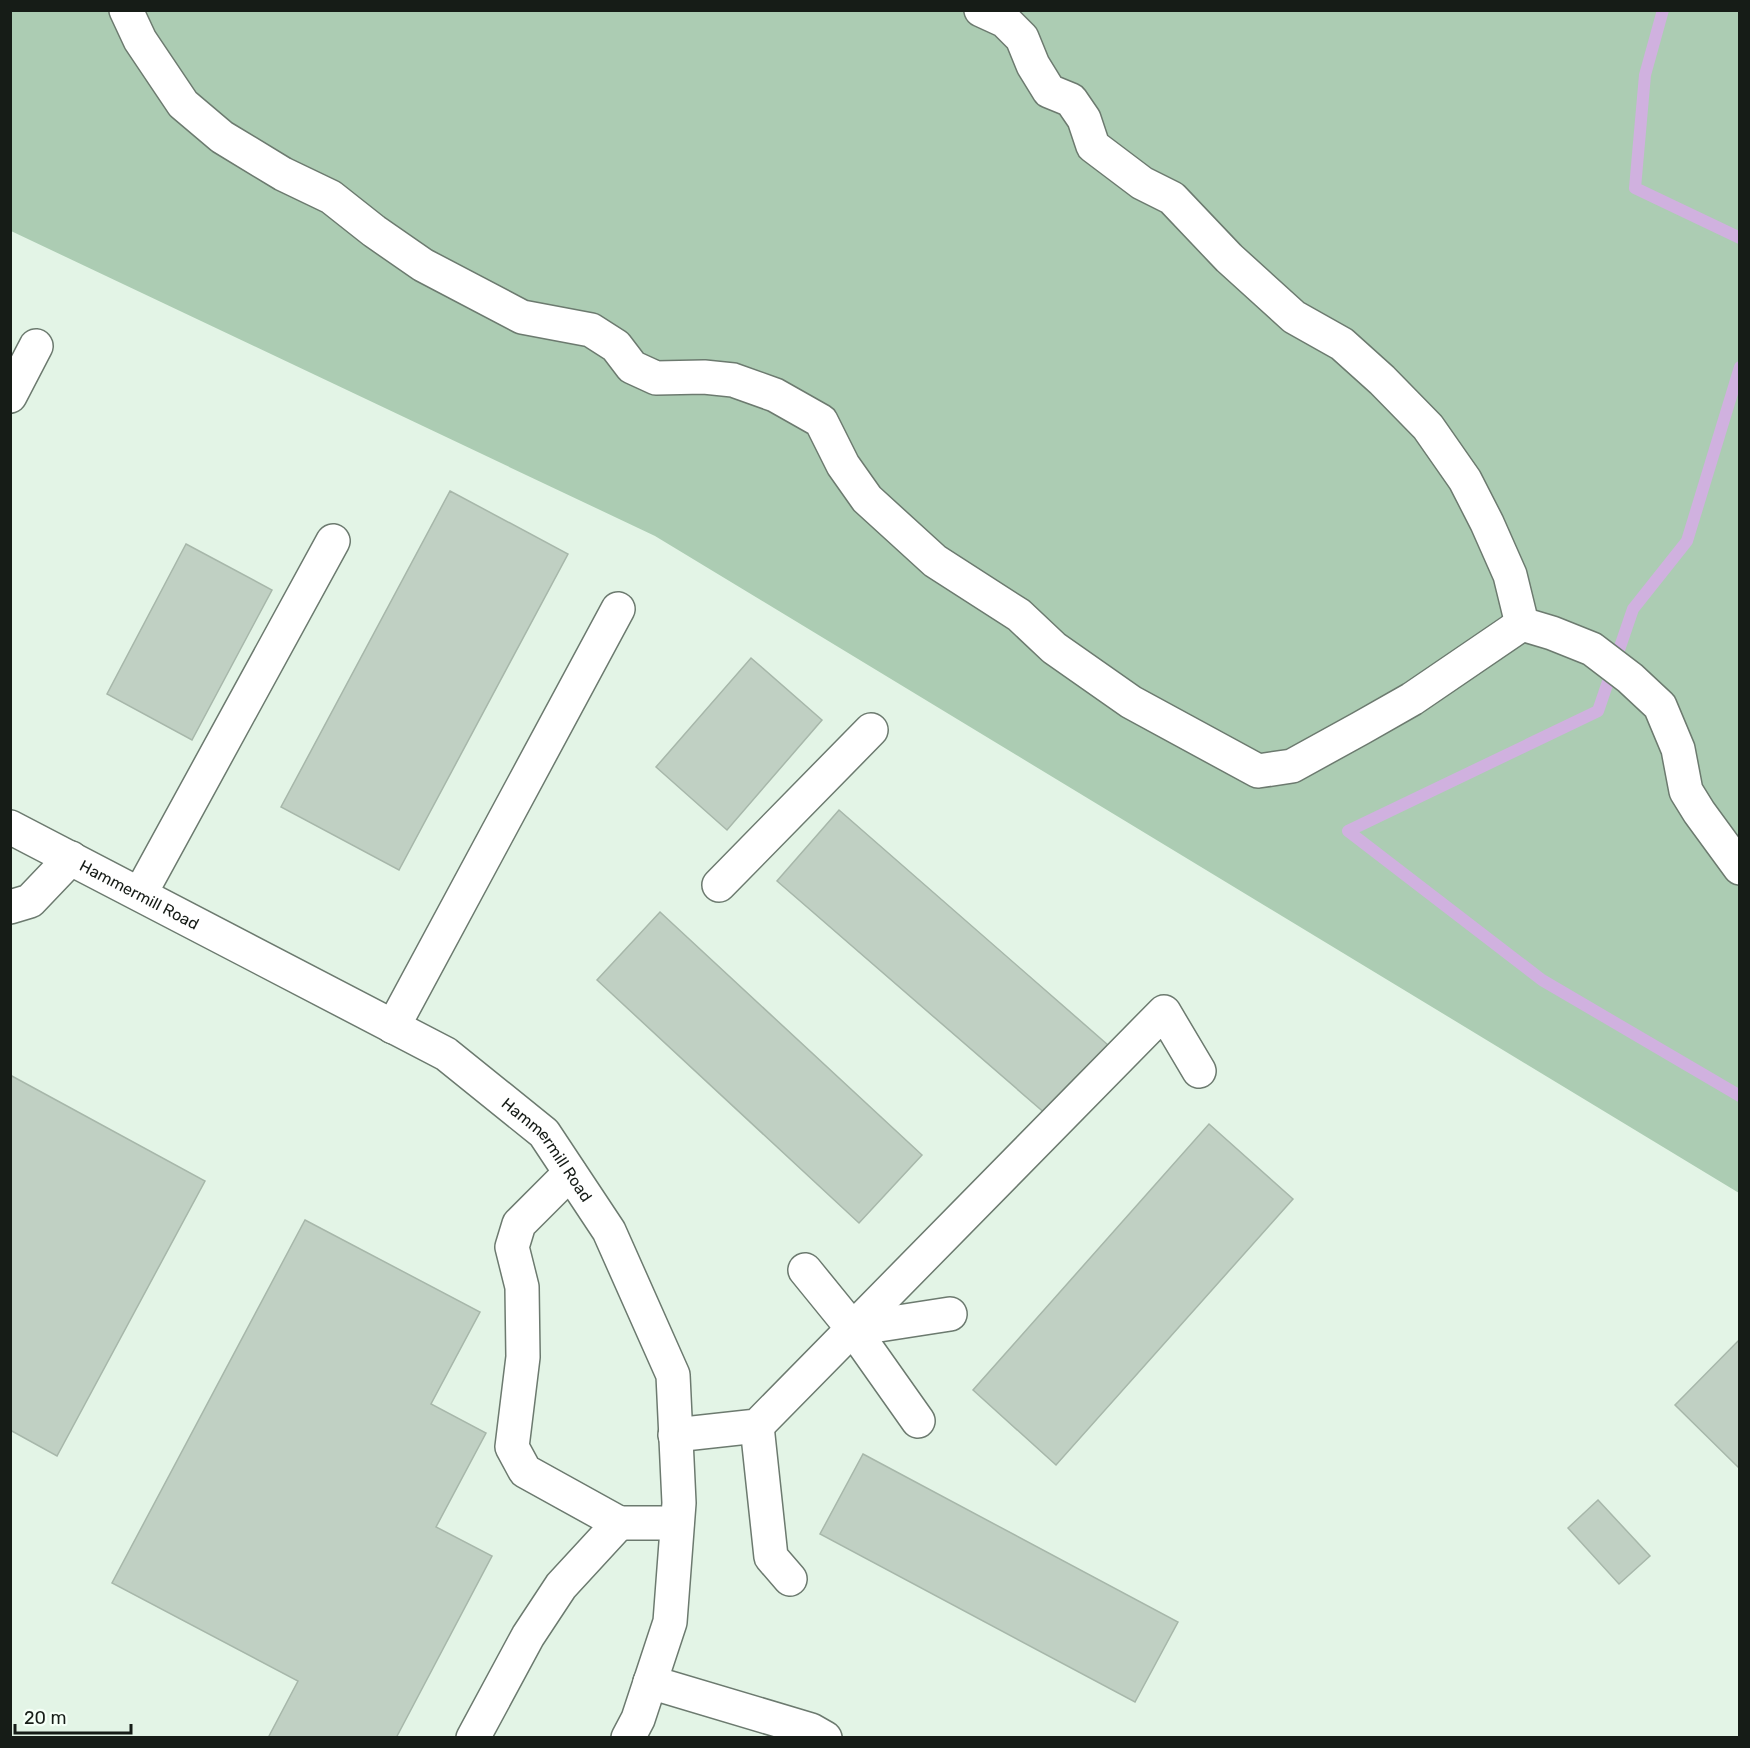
<svg xmlns="http://www.w3.org/2000/svg" width="1750" height="1748" font-family="Rubik,sans-serif">
  <style>
    .green { fill: #acccb3 }
    .lines { fill: none; stroke-linecap: round; stroke-linejoin: round }
    .stream { stroke: #d0b1df; stroke-width: 12 }
    .building { fill: #c0d0c3; stroke: #a7b7aa; stroke-width: 1.5 }
    .minor-casing { stroke: #6c7a6f; stroke-width: 36 }
    .minor { stroke: #fff; stroke-width: 33 }
    .labels { text-anchor: middle; stroke-width: 6; stroke-linejoin: round; paint-order: stroke }
    .street-label { font-size: 16px; fill: #161c17; stroke: #f5fff7 }
  </style>
  <rect width="100%" height="100%" fill="#e3f4e6"/>
  <!-- green -->
  <path class="green" d="M10,11h1729v1182l-1084,-657 -644,-305z"/>
  <g class="lines">
    <!-- stream -->
    <path class="stream" d="M1663,10l-18,65 -10,113 105,50
      M1740,367l-53,174 -54,68 -35,102 -250,120 194,149 198,116"/>
  </g>
  <!-- building -->
  <path class="building" d="M450,491l118,63 -169,316 -118,-63z
    M186,544l86,46 -80,150 -85,-46z
    M751,658l71,62 -95,110 -71,-63z
    M839,810l269,235 -61,70 -270,-234z
    M660,912l262,243 -63,68 -262,-243z
    M10,1075l195,106 -148,275 -47,-26z
    M1209,1124l84,75 -237,266 -83,-75z
    M305,1220l175,92 -49,92 55,29 -50,94 56,29 -96,182h-128l30,-57 -186,-98z
    M1740,1339v130l-65,-64z
    M863,1454l315,168 -43,80 -315,-168z
    M1598,1500l52,56 -31,28 -51,-56z"/>
  <g class="lines">
    <!-- minor casing -->
    <g class="minor-casing">
      <g id="minor">
        <path d="M126,10l14,30 43,64 39,33 61,37 48,23 43,34 49,34 99,52 69,13 25,16 16,21 24,11 48,-1 29,3 42,15 46,26 22,44 24,34 68,62 84,54 35,33 77,54 127,69 34,-5 69,-38 51,-29 110,-75"/>
        <path d="M981,10l24,11 17,17 11,27 16,26 22,9 13,19 9,27 49,37 30,15 57,60 65,59 48,27 40,36 46,47 37,53 22,43 23,52 12,49 30,9 40,16 38,29 30,28 18,43 8,42 13,21 41,56"/>
        <path d="M10,396l26,-50"/>
        <path id="s1" d="M10,827l436,227 98,79 65,98 64,144 6,128 -9,119 -32,97 -10,19"/>
        <path d="M719,885l152,-155"/>
        <path d="M140,894l193,-353"/>
        <path d="M10,907l20,-6 41,-43"/>
        <path d="M393,1027l225,-418"/>
        <path d="M805,1270l48,59 65,92"/>
        <path d="M853,1329l97,-15"/>
        <path d="M757,1426l14,131 19,22"/>
        <path d="M675,1435l82,-9 407,-414 35,59"/>
        <path d="M619,1523h58"/>
        <path d="M650,1682l161,48 14,8"/>
        <path d="M473,1738l55,-102 33,-50 58,-63 -94,-52 -13,-24 11,-90 -1,-70 -10,-40 7,-23 51,-51"/>
      </g>
    </g>
    <!-- minor -->
    <use href="#minor" class="minor"/>
  </g>
  <g class="labels">
    <!-- street labels -->
    <g class="street-label">
      <text dy="6" stroke="none"><textPath href="#s1" startOffset="146">Hammermill Road</textPath></text>
      <text dy="6" stroke="none"><textPath href="#s1" startOffset="632">Hammermill Road</textPath></text>
    </g>
  </g>
  <!-- border -->
  <rect width="1750" height="1748" fill="none" stroke="#161c17" stroke-width="24"/>
  <!-- scale -->
  <path d="M15 1724v9h116v-9" fill="none" stroke="#161c17" stroke-width="3"/>
  <text x="24" y="1724" font-size="18" fill="#161c17" stroke="#f5fff7" stroke-width="4.5" paint-order="stroke">20 m</text>
</svg>
